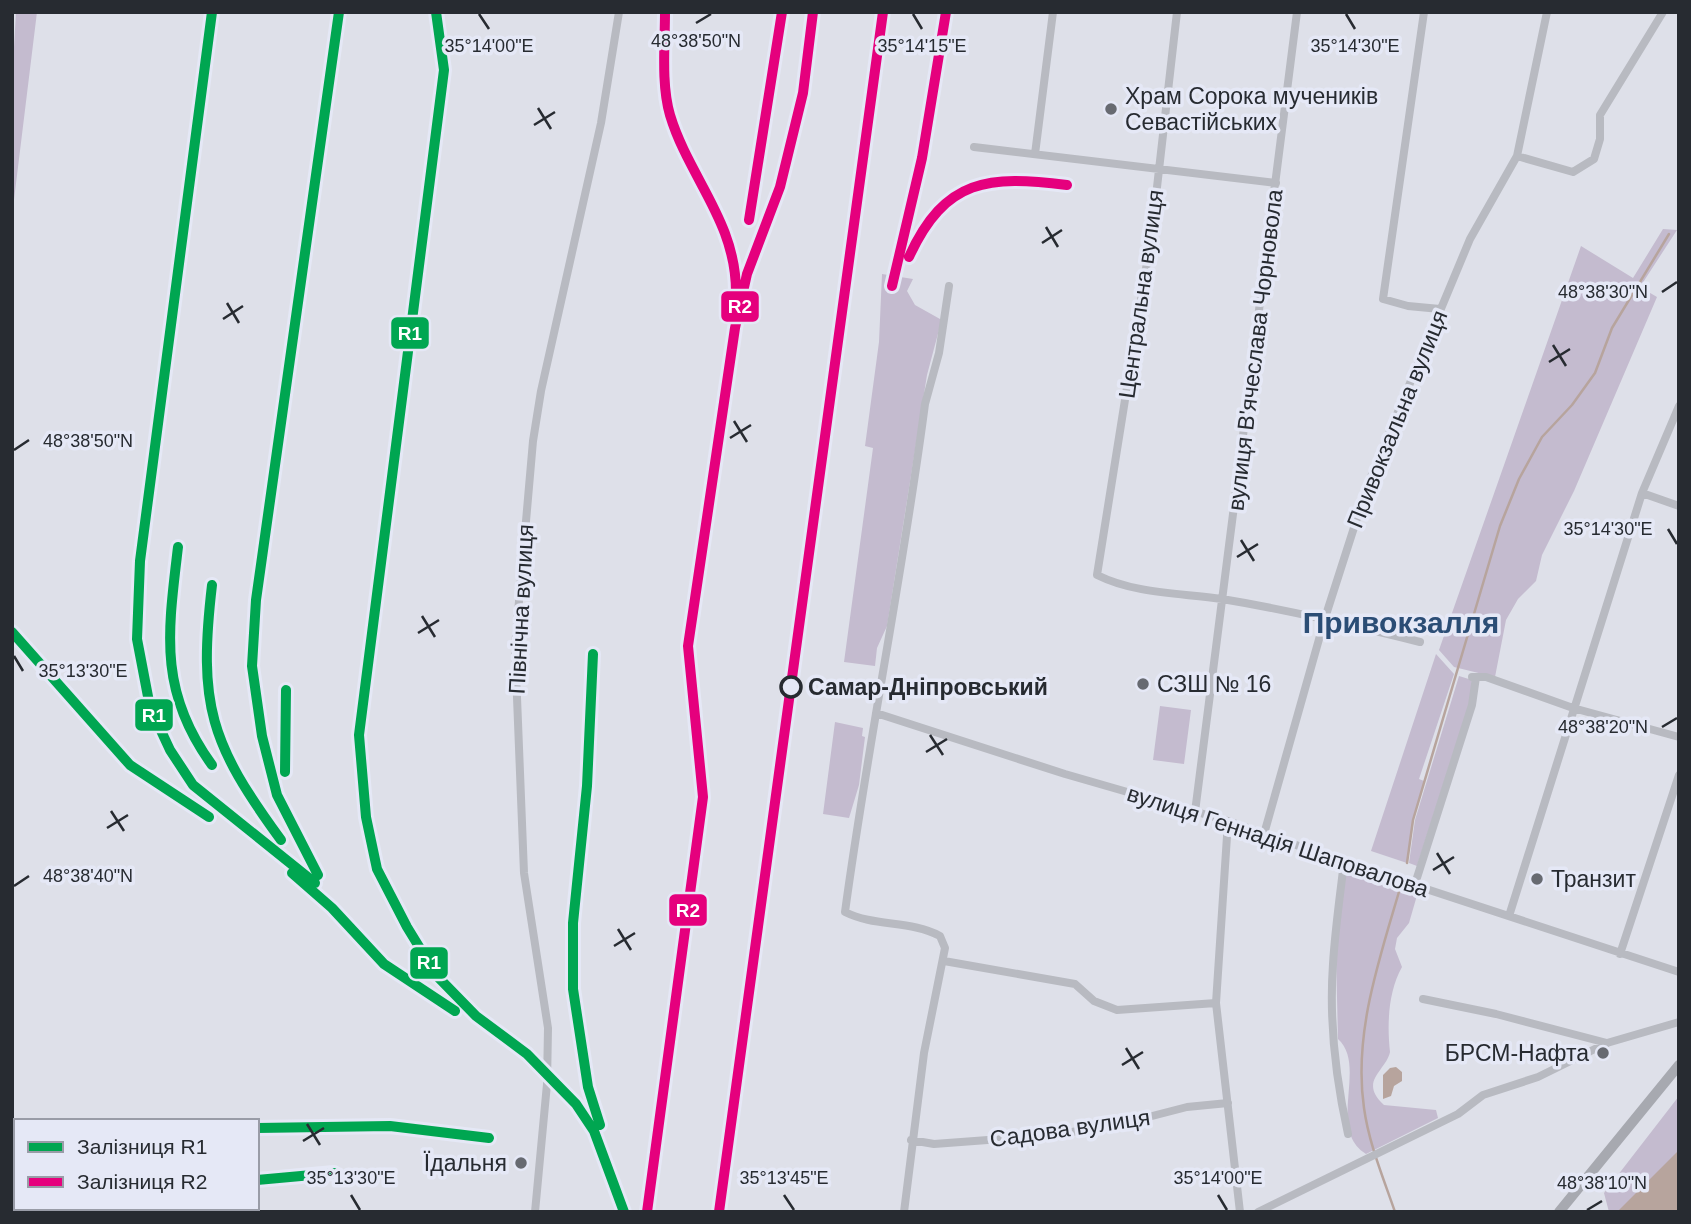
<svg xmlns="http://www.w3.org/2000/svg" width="1691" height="1224" font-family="Helvetica,sans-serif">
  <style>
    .green { fill: #c4bbcf }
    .water { fill: #b7a49d }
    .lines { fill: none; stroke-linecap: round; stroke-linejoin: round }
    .stream { stroke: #b7a49d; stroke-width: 2.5 }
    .minor { stroke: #b8bac1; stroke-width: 8 }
    .major { stroke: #a7a9b0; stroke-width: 10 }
    .rail-1-casing { stroke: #e5e8f6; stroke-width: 16 }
    .rail-2-casing { stroke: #e5e8f6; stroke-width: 16 }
    .rail-1 { stroke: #00a651; stroke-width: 10 }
    .rail-2 { stroke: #e5007d; stroke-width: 10 }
    .ticks { fill: none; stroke: #272b31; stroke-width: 2.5 }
    .poi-dot { fill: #676a71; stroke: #e5e8f6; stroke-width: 2.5 }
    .stop-dot { fill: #e5e8f6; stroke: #272b31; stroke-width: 3.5 }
    .labels { text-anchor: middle; stroke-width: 7; stroke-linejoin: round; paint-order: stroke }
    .poi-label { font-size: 23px; fill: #272b31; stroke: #e5e8f6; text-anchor: start }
    .street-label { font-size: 23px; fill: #272b31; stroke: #e5e8f6 }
    .stop-label { font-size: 23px; font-weight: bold; fill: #272b31; stroke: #e5e8f6; text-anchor: start }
    .district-label { font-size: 30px; font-weight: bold; fill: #2b4d75; stroke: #e5e8f6 }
    .ticks-label { font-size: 18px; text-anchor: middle; fill: #272b31; stroke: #e5e8f6; stroke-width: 7; stroke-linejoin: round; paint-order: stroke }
    .line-badge { stroke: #e5e8f6; stroke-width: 2.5 }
    .badge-label { font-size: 19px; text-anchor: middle; font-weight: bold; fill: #fff }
  </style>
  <rect width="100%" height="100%" fill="#dee0e9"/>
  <!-- green -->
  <path class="green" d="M16,12h21l-25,204v-134z
    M1663,229l14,1 -37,57 17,10 -83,194 -32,64 -6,26 -18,18 -12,21 -11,57 -41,-10 -15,-17 142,-404 52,32z
    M882,274l31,5 -6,12 8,14 25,14v7l-13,49 -40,251 -10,22 -2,18 -31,-4 29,-214 -8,-2 14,-104z
    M1436,654l18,20 -35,105 5,2 -11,39 -6,43 -36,-12z
    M1459,676l13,4 -2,21 -53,165 -8,-3 6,-43z
    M1160,706l31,4 -7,54 -31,-4z
    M835,722l28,6 -1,8 3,1 -6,48 -10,33 -26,-4z
    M1353,871l65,21 -9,31 -12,15 -2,11 7,18c-14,25 -15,58 -12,85 -4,19 -32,29 -6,53l52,5 2,8 -72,36c-40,-25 2,-88 -28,-115l-2,-83 8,-79z
    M1679,1096v116h-70l-5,-19z"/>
  <!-- water -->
  <path class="water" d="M1396,1067l6,5v9l-8,5 -3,10 -8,3v-24l7,-7z
    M1679,1150v62h-62z"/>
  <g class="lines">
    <!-- stream -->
    <path class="stream" d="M1407,863l6,-43 87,-294 19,-47 23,-42 30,-32 23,-32 17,-45 57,-94
      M1395,1212c-12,-35 -26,-68 -31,-104 -11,-75 16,-151 37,-223"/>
    <!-- minor -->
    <path class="minor" d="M1177,12l-25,219 -55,344c38,19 84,18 125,24 67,11 133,27 198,43
      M1424,12l-41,287 25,7 32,3
      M974,147l302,36
      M1035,154l18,-142
      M1517,156l56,16 21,-13 6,-20v-24l63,-103
      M1642,493l37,13
      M1472,677h14l87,31 106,29
      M876,713l189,61 163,47 116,41 335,110
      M1195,812l102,-800
      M1228,821l-12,182 24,209
      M1264,834l61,-216 43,-134 102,-245 47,-83 30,-144
      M1344,862c-4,34 -9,68 -11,102 -4,56 3,116 15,170
      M1415,884l57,-179 4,-28
      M1509,916l133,-423 37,-87
      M1620,954l59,-179
      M944,961l131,23 19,17 23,9 99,-7
      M1423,999l73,15 111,29
      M911,1140l23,4 120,-9 71,-12 62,-16 41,-4
      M535,1212l12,-128 1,-56 -24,-155 -9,-226 18,-206 8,-50 60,-268 18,-111
      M904,1212l20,-159 21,-105 -5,-12c-30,-16 -65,-9 -95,-24 23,-170 58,-338 80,-508l14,-51 10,-67
      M1258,1212l200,-98 25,-19 55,-18 69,-34 72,-21"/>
    <!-- major -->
    <path class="major" d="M1559,1212l120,-147"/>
    <!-- rail-1 casing -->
    <g class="rail-1-casing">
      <path id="rail-1" d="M212,12l-72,549 -3,78 13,68 20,43 23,35 122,98
        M436,12l8,58 -85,665 7,82 11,52 30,58 30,49 39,40 51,38 49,50 18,27 30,81
        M178,547c-10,85 -20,144 34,218
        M212,585c-14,120 -2,158 69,255
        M12,632l118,133 79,52
        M593,654l-6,132 -14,137v66l15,98 12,38
        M285,772l1,-82
        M292,873l40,35 52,56 71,47
        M318,875l-41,-80 -15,-59 -10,-70 4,-66 83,-588
        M257,1128l133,-2 99,12
        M257,1180l77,-7"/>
    </g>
    <!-- rail-2 casing -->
    <g class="rail-2-casing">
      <path id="rail-2" d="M665,12c0,33 -4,72 5,103 19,63 66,106 66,177
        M749,220l33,-208
        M909,257c36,-79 80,-82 158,-72
        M892,286l30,-128 24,-146
        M647,1212l56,-415 -15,-151 47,-318 12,-54 33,-87 23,-94 10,-81
        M719,1212l164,-1200"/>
    </g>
    <!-- rail-1 -->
    <use href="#rail-1" class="rail-1"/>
    <!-- rail-2 -->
    <use href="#rail-2" class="rail-2"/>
  </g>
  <!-- ticks -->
  <path class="ticks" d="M479,14l10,15M913,14l9,15M1346,14l9,15M696,23l15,-9M538,108l13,21M534,125l21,-13M1046,227l12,20M1042,243l20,-13M1662,292l15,-10M227,303l12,20M223,319l20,-13M1553,345l13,21M1549,362l21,-13M734,421l13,21M730,438l21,-13M14,450l15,-10M1668,529l9,15M1241,540l13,21M1237,557l21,-13M422,616l13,21M418,633l21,-13M14,656l9,15M1662,727l15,-9M930,735l13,20M926,752l21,-13M111,811l13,20M107,828l21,-13M1437,853l13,21M1433,870l21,-13M14,886l15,-10M618,929l13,21M614,946l21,-13M1126,1048l13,21M1122,1065l21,-13M307,1124l13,21M303,1141l21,-13M351,1195l9,15M784,1195l10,15M1218,1195l9,15M1587,1210l15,-9"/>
  <!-- markers -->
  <g class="poi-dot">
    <circle cx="1111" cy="109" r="7"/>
    <circle cx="1143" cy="684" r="7"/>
    <circle cx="1537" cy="879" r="7"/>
    <circle cx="1603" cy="1053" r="7"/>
    <circle cx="521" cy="1163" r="7"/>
  </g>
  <circle class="stop-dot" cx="791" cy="687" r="10"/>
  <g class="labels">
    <!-- poi labels -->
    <g class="poi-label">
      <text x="1125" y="104">Храм Сорока мучеників<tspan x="1125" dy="26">Севастійських</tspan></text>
      <text x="1157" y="692">СЗШ № 16</text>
      <text x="1551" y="887">Транзит</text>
      <text x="1589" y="1061" text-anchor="end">БРСМ-Нафта</text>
      <text x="507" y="1171" text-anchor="end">Їдальня</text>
    </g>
    <!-- street labels -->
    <g class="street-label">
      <text transform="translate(1141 294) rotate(-82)" y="8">Центральна вулиця</text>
      <text transform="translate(1255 350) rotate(-83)" y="8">вулиця В'ячеслава Чорновола</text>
      <text transform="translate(1397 419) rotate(-68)" y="8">Привокзальна вулиця</text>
      <text transform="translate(521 609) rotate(-87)" y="8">Північна вулиця</text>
      <text transform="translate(1278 841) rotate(18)" y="8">вулиця Геннадія Шаповалова</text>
      <text transform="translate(1070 1128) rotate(-8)" y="8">Садова вулиця</text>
    </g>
    <!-- stop labels -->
    <g class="stop-label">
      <text x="808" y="695">Самар-Дніпровський</text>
    </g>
    <!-- district labels -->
    <g class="district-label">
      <text x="1401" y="633">Привокзалля</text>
    </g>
  </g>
  <g class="ticks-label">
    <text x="696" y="47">48°38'50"N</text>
    <text x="489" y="52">35°14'00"E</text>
    <text x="922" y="52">35°14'15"E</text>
    <text x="1355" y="52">35°14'30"E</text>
    <text x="1603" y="298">48°38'30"N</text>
    <text x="88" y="447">48°38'50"N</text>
    <text x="1608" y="535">35°14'30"E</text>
    <text x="83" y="677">35°13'30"E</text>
    <text x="1603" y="733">48°38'20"N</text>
    <text x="88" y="882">48°38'40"N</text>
    <text x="351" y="1184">35°13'30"E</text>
    <text x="784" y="1184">35°13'45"E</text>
    <text x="1218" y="1184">35°14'00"E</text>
    <text x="1602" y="1189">48°38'10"N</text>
  </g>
  <g class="line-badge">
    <rect x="720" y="290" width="40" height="33" rx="7" fill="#e5007d"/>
    <rect x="390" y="316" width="40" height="34" rx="7" fill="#00a651"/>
    <rect x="134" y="698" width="40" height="34" rx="7" fill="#00a651"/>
    <rect x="668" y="893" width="40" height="34" rx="7" fill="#e5007d"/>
    <rect x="409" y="946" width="40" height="34" rx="7" fill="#00a651"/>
  </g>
  <g class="badge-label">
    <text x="740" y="313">R2</text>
    <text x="410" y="340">R1</text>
    <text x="154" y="722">R1</text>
    <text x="688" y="917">R2</text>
    <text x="429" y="969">R1</text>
  </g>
  <!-- border -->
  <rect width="1691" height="1224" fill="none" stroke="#272b31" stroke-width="28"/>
  <!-- legend -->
  <rect x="14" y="1119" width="245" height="91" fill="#e5e8f6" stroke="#999ca7" stroke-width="2"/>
  <rect x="28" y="1142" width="35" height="10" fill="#00a651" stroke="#999ca7" stroke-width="2"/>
  <text x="77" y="1154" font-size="21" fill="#272b31">Залізниця R1</text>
  <rect x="28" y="1177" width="35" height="10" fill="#e5007d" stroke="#999ca7" stroke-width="2"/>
  <text x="77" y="1189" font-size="21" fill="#272b31">Залізниця R2</text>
</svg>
